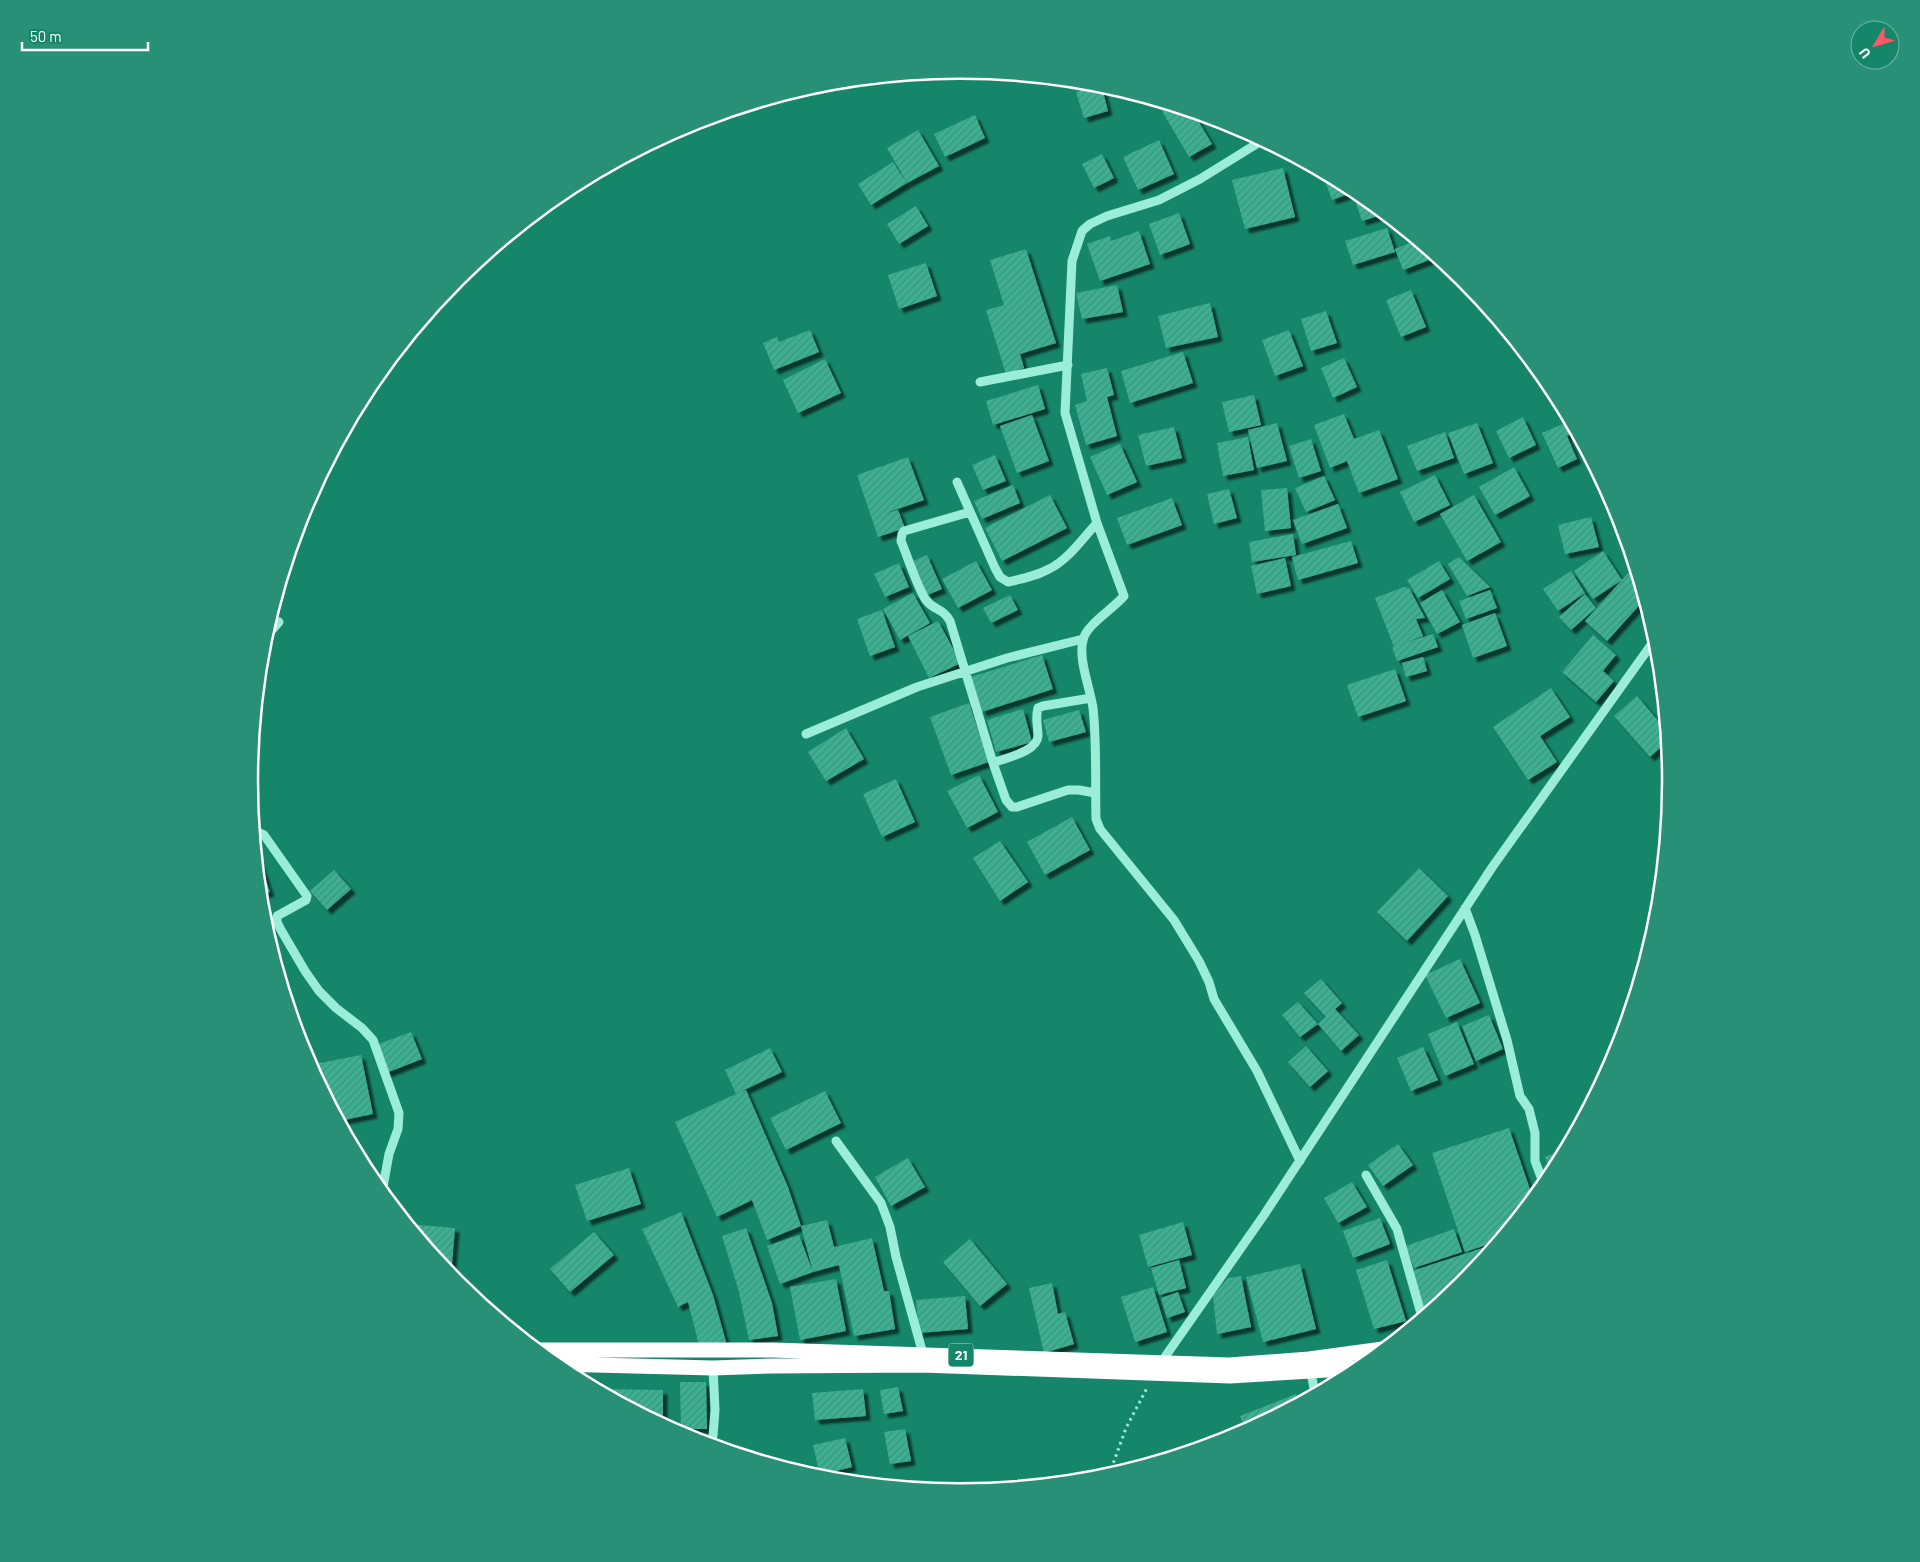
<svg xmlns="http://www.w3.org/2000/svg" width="1920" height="1562" font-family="Barlow,sans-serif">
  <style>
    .building { fill: url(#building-hatch); filter: url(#shadow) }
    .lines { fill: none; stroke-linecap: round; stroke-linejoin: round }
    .path { stroke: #9aeed8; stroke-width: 3; stroke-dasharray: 2.5 4; stroke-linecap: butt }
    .minor { stroke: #9aeed8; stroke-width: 9 }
    .highway { stroke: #fff; stroke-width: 15 }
    .labels { text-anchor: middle; stroke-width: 5; stroke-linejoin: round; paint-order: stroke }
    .shield { fill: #15866a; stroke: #b9dbd2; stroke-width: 1 }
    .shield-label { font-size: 14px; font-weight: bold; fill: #fff }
    .rim { fill: none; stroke: #fff; stroke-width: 2.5 }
  </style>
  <defs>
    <pattern id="building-hatch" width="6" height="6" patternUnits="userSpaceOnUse" patternTransform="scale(1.25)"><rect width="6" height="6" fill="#3db092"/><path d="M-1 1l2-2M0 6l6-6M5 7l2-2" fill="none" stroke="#42927d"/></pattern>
    <filter id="shadow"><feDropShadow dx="4.5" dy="4.5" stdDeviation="1" flood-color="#0009"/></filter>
  </defs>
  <rect width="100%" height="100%" fill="#15866a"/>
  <!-- building -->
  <path class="building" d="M1101,84l7,27 -24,7 -8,-26z
    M1171,106l22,6 19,32 -23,13 -27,-46z
    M975,115l10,23 -40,19 -11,-23z
    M918,130l21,36 -32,17 -20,-35z
    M1159,140l15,34 -36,16 -15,-33z
    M1102,154l12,24 -20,10 -12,-24z
    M893,162l14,21 -36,22 -13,-21z
    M1283,168l12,49 -50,12 -13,-49z
    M1325,174l30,16 2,1 -25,9 -9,-25z
    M1358,192l18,15 9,7 -23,7 -9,-27z
    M916,206l12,20 -29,18 -12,-20z
    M1179,213l11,31 -30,11 -11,-31z
    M1387,228l8,24 -42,13 -8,-24z
    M1139,231l11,33 -50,17 -13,-37 23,-8 1,5z
    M1417,240l20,17 -34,13 -8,-21z
    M1026,249l30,94 -36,11 4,14 -18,6 -20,-64 18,-5 -14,-45z
    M926,263l11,33 -38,13 -11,-34z
    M1117,285l6,27 -41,7 -6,-26z
    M1411,290l15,37 -25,10 -15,-37z
    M1210,303l8,34 -52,11 -8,-32z
    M1326,311l11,32 -26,8 -10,-32z
    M810,330l9,22 -45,18 -11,-27 14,-6 2,5z
    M1289,330l14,36 -28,10 -13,-36z
    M1183,352l10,31 -63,20 -9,-32z
    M1344,358l13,29 -24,11 -12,-30z
    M825,359l16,34 -43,20 -15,-33z
    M1107,368l7,27 -7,2 10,39 -31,9 -11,-40 12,-4 -6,-27z
    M1038,385l7,24 -52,16 -7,-24z
    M1254,395l7,30 -32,7 -7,-30z
    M1561,405l15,27 -9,4 10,23 -19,9 -16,-35 21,-9 -7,-17z
    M1344,414l10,25 25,-9 19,49 -39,14 -12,-32 -17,7 -16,-43z
    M1032,415l17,46 -32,12 -17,-47z
    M1523,417l13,28 -27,13 -13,-27z
    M1277,423l10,38 -30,7 -9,-38z
    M1477,423l16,40 -29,11 -16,-41z
    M1174,427l8,31 -36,8 -8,-31z
    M1445,432l9,26 -37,13 -10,-25z
    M1248,437l6,33 -31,6 -6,-33z
    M1311,439l10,32 -22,7 -10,-32z
    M1120,444l17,38 -30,13 -17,-38z
    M995,455l11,26 -23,9 -11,-25z
    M908,457l16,43 -38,13 12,-3 7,18 -27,9 -21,-62z
    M1514,467l16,29 -35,19 -16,-28z
    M1435,475l15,30 -36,17 -14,-30z
    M1324,476l11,24 -29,12 -11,-24z
    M1013,485l7,18 -38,16 -8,-18z
    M1287,488l4,40 -26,3 -4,-41z
    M1229,489l8,29 -23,6 -7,-30z
    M1050,495l17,33 -65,33 -17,-33z
    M1474,495l27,47 -34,19 -27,-47z
    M1172,498l10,27 -55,20 -10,-27z
    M1338,504l9,24 -45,16 -9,-24z
    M1619,515l15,50 -3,2 -18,-50z
    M1591,517l8,30 -34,7 -7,-29z
    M1293,534l3,21 -44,7 -3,-20z
    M1351,541l7,22 -60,17 -6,-23z
    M1603,551l19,29 -29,19 -19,-28z
    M927,555l15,34 -15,6 -14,-34z
    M1459,557l31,30 -23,9 -19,-32z
    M1285,558l6,28 -34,8 -6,-28z
    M976,561l16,29 -34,18 -16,-29z
    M1439,561l11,18 -32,19 -11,-18z
    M899,563l10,24 -24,10 -11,-23z
    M1571,571l14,22 -27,18 -15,-22z
    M1630,571l8,7 6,22 -37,41 -22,-20z
    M1404,587l5,1 16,30 -9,1 7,17 -16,6 26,-8 5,13 -41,14 -5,-14h2l-19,-49z
    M1442,590l18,32 -23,12 -17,-31z
    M1490,590l7,18 -31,11 -7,-18z
    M913,593l17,30 -30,17 -17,-31z
    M1585,594l11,14 -25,22 -12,-13z
    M1010,595l8,15 -27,13 -8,-15z
    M882,610l13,37 -25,9 -13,-37z
    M1495,613l12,33 -34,12 -11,-33z
    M938,621l23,42 -32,15 -21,-42z
    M1593,635l23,20 -13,16 11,10 -18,21 -34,-30z
    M1042,655l11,34 -71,23 -11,-35z
    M1423,657l4,14 -21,6 -4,-14z
    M1395,669l11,32 -48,16 -11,-32z
    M1551,688l19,29 -30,19 17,26 -29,18 -35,-53z
    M1637,696l29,34 1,12 -17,15 -36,-41z
    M969,703l20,59 -38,13 -21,-58z
    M1023,709l9,33 -36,10 -9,-32z
    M1079,710l7,22 -37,10 -6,-22z
    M846,728l18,31 -38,22 -18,-29z
    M979,775l19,37 -31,16 -20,-37z
    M896,779l19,43 -33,15 -19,-43z
    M1072,817l18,33 -45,25 -18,-33z
    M1000,841l28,41 -28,19 -27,-43z
    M258,858l12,34 -10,3 -3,-36z
    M1419,868l29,28 -41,45 -30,-29z
    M334,870l17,19 -24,21 -17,-19z
    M1460,959l20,44 -34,15 -21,-43z
    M1321,979l21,24 -7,6 24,26 -18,16 -23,-27 8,-7 -22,-24z
    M1298,1002l20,22 -18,13 -18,-22z
    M1489,1015l14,34 -27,12 -14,-35z
    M1457,1022l17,42 -29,12 -17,-42z
    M411,1032l11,27 -36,14 -10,-28z
    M1306,1046l22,25 -18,16 -22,-25z
    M1423,1047l15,33 -27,11 -14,-33z
    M770,1048l12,24 -42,20 6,-2 42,97 13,39 -34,14 -15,-40 -35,17 -42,-95 61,-28 -11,-24z
    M361,1055l12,59 -34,7 -29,-56z
    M825,1091l16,32 -55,27 -16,-32z
    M1509,1128l24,70 -35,43 -33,11 -33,-99z
    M1575,1132l-7,13 -3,-10z
    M1398,1144l15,21 -30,21 -15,-21z
    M1566,1149l-6,11 -8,15 -7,-18z
    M908,1158l17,29 -34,19 -16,-29z
    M629,1168l12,36 -54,17 -12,-36z
    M1352,1182l15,25 -29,16 -14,-25z
    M681,1212l32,83 13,47 -26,7 -12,-47 -10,5 -36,-78z
    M1380,1218l10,26 -37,14 -10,-27z
    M827,1220l7,27 38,-9 12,53h5l6,38 -41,7 -15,-71 -26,7 -12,-46z
    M1183,1222l9,33 -44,12 -9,-32z
    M408,1224l47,4 -4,48 -20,-24z
    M746,1228l26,75 6,33 -29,4 -10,-48 -17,-56z
    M1454,1229l8,23 -48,16 -8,-22z
    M594,1232l20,23 -44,37 -20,-23z
    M799,1235l14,37 -33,12 -13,-38z
    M970,1239l37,45 -27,22 -37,-44z
    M1495,1244l-32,40 -37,30 -14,-43z
    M1179,1260l7,28 -27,7 -8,-27z
    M1387,1260l19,61 -32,8 -18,-59z
    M1300,1264l16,65 -53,13 -17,-65z
    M1241,1276l10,51 -34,7 -4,-38 15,-18z
    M836,1279l10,52 -46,9 -10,-53z
    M1052,1283l6,31 7,-2 9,32 -30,9 -15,-65z
    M1153,1287l14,45 -32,10 -14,-45z
    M1178,1292l7,20 -18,6 -6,-20z
    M965,1296l3,33 -49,4 -3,-33z
    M680,1382h26l1,47h-26z
    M898,1387l5,24 -19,3 -4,-24z
    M597,1389l66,1v35z
    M863,1389l3,27 -51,4 -3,-27z
    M1296,1394l3,8 -53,28 -6,-14z
    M905,1429l6,32 -21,3 -6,-32z
    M845,1438l7,29 -32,8 -7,-30z"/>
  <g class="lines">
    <!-- path -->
    <path class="path" d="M1109,1475l17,-47 21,-40"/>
    <!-- minor -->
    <path class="minor" d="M1263,140l-63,39 -41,21 -52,16 -17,8 -8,7 -10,30 -7,152 32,110 27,73c-11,13 -38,29 -41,44 -5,19 7,48 10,68 4,36 2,74 3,111l4,10 74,91 25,41 10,21 5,17 43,72 43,90
      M980,382l88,-17
      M957,482l38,86 5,9 8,5c14,-3 28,-6 41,-13 19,-9 34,-31 48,-46
      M970,512l-66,19 -2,3 -1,7c6,14 17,48 25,59 8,11 16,7 24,21l43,142
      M264,639l15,-17
      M1091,698l-48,8 -5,2c-3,10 0,18 0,28 -1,16 -33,22 -45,27l13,37 6,7h5l51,-17h11l16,3
      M806,734l111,-47 90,-29 76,-19
      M254,830l10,5 43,61 -1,4 -29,16v6l4,8 24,41 14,20 17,17 26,20 11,12 26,73 -1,16 -9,25 -6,33 2,8
      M1465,908l10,27 32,105 13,56 9,13 6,24v28l9,24
      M836,1141l45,62 9,24 6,30 27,97
      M1366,1175l31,54 25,88
      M1160,1364l104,-149 229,-349 163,-228
      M1310,1367l5,27
      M713,1436l2,-26 -2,-42"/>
    <!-- highway -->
    <path class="highway" d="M538,1350h235l456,15 80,-6 74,-10
      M555,1364l158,4 59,-2 150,-1 308,11 130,-8"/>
  </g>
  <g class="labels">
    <!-- shield labels -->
    <rect class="shield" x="948.5" y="1343.5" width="25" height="23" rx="4"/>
    <g class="shield-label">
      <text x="961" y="1360">21</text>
    </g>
  </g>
  <!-- crop -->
  <path d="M0 0H1920V1562H0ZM258 781a702 702 0 1 1 1404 0a702 702 0 1 1-1404 0Z" fill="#289076" fill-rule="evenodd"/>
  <path class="rim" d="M258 781a702 702 0 1 1 1404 0a702 702 0 1 1-1404 0Z"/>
  <!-- north arrow -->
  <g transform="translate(1875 45) rotate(232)"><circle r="24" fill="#15866a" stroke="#73b6a6"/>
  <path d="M0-4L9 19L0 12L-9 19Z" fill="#ff5768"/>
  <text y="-8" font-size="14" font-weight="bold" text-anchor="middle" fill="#ffffff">U</text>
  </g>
  <!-- scale -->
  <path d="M22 42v8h126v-8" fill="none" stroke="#ffffff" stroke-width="2.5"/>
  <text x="30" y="42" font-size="15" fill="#ffffff" stroke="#15866a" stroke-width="4" paint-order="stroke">50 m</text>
</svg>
